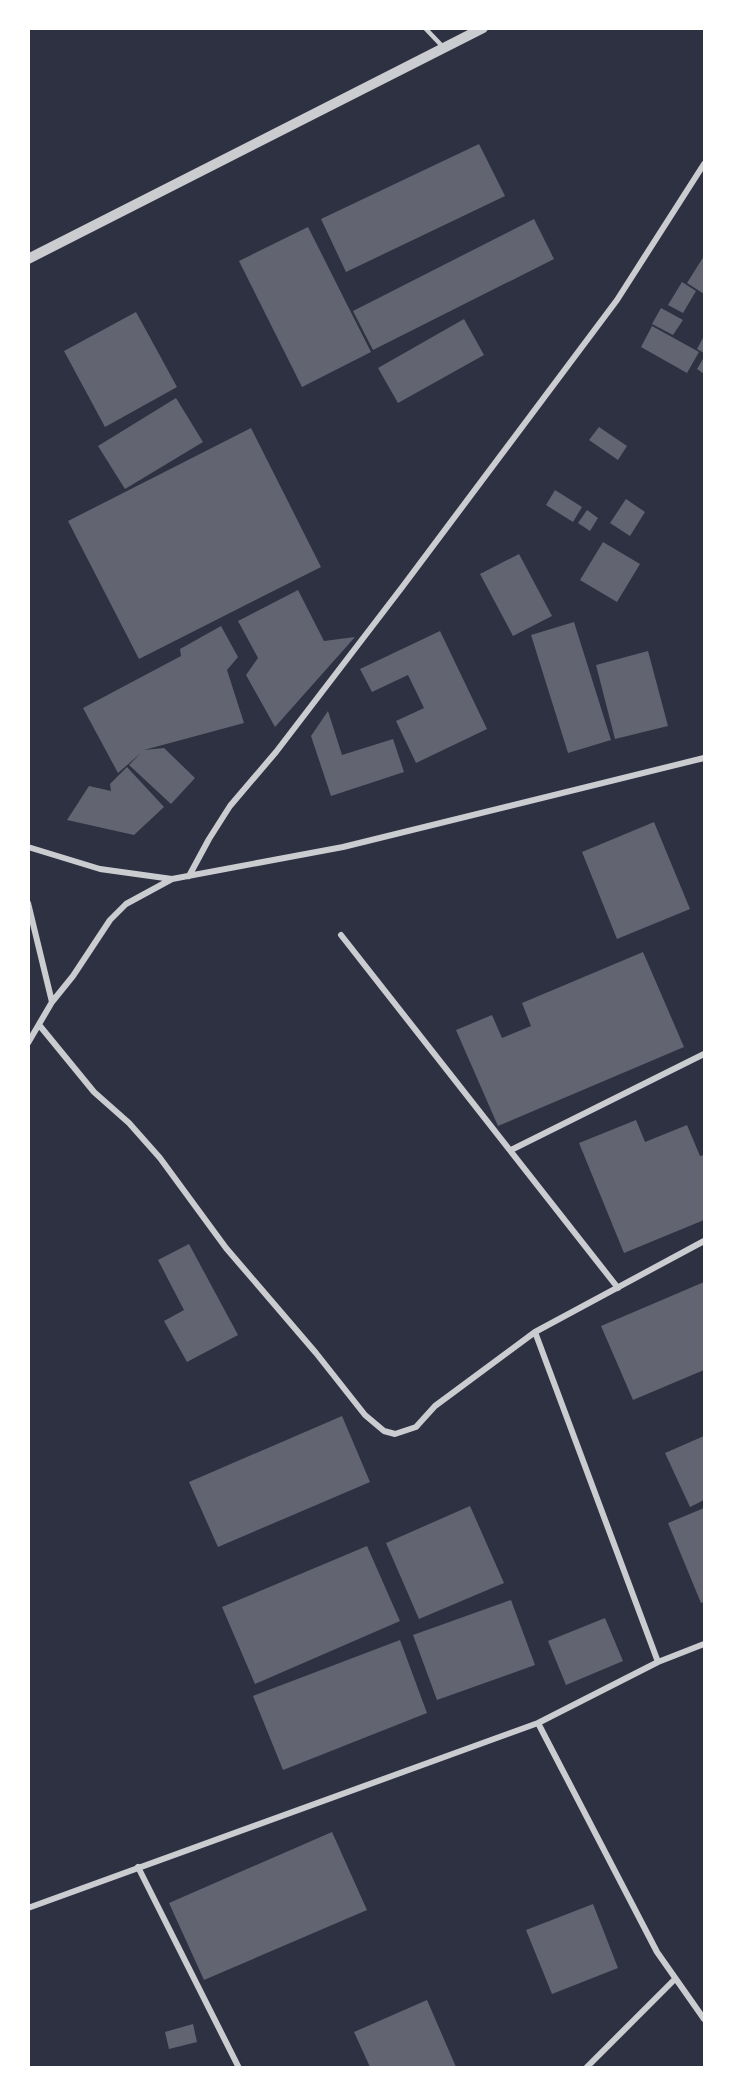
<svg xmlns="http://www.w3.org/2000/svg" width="733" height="2096" font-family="'Titillium Web',sans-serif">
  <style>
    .building { fill: #626471 }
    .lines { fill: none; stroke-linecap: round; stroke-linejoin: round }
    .service { stroke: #caccd0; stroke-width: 4.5 }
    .minor { stroke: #caccd0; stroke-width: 6 }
    .tertiary { stroke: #caccd0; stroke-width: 10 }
  </style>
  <rect width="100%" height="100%" fill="#2d3142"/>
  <!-- building -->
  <path class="building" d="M479,144l26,52 -159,76 -25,-53z
    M534,219l20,40 -181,91 -20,-39z
    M308,227l63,125 -69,35 -63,-126z
    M704,256v38l-17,-11z
    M682,282l14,9 -13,22 -15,-8z
    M661,308l22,12 -10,15 -21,-11z
    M136,312l41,75 -72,40 -41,-76z
    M464,319l20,36 -86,48 -20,-35z
    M652,326l47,26 -12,21 -46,-26z
    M704,336v17l-7,-4z
    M704,357v17l-7,-5z
    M176,398l27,44 -78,47 -27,-43z
    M599,427l28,19 -9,14 -29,-20z
    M251,428l70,139 -182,92 -71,-138z
    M555,490l27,17 -9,15 -27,-17z
    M626,499l19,13 -15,24 -20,-13z
    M587,510l11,8 -8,13 -12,-8z
    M603,542l37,22 -23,38 -37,-22z
    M519,554l33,62 -39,20 -33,-62z
    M298,590l26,51 31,-4 -80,90 -29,-52 12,-17 -20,-37z
    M574,622l37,118 -43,13 -37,-118z
    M221,626l17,31 -11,13 17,53 -100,27 20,-2 31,30 -24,26 -42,-39 12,-12 -23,20 -35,-65 98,-52 -1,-7z
    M440,631l47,98 -71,34 -20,-42 28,-13 -16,-33 -36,17 -12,-23z
    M648,651l20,75 -53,13 -19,-74z
    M328,711l14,44 51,-16 11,33 -73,24 -20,-60z
    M127,767l37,40 -30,28 -67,-15 22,-34 22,5 -1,-7z
    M654,822l36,87 -73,30 -35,-87z
    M643,952l41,95 -186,79 -42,-96 36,-15 10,23 29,-12 -9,-23z
    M636,1120l9,22 42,-17 13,31 4,-1v65l-80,33 -45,-110z
    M189,1244l49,91 -51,27 -23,-41 20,-11 -26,-50z
    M704,1282v88l-71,30 -32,-74z
    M342,1416l28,66 -152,65 -29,-65z
    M704,1436v64l-14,7 -25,-54z
    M470,1506l34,77 -85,36 -33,-76z
    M704,1508v94l-3,1 -33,-80z
    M367,1546l33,75 -145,63 -33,-77z
    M511,1600l24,65 -98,35 -24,-65z
    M605,1618l18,43 -57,24 -18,-44z
    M400,1640l27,73 -144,57 -30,-74z
    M332,1832l35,78 -163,70 -35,-77z
    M593,1904l25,64 -66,26 -26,-64z
    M427,2000l29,67h-86l-16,-35z
    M193,2024l4,18 -28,7 -4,-17z"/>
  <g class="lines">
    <!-- service -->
    <path class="service" d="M425,28l19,20"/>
    <!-- minor -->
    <path class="minor" d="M28,847l72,22 72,10
      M189,876l20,-37 21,-33 46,-54 127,-166 214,-286 87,-136
      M28,903l24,99
      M341,935l277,353
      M40,1026l54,66 35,31 31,35 66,90 90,105 49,62 19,16 11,3 21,-7 19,-21 100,-74 169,-91
      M28,1043l24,-41 21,-26 37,-56 16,-16 46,-25 171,-32 361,-89
      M511,1150l193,-96
      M535,1332l123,330
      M538,1723l119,229 47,67
      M138,1867l101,201
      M28,1908l510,-185 120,-61 46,-18
      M586,2068l89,-89"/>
    <!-- tertiary -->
    <path class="tertiary" d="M28,259l455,-231"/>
  </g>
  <!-- border -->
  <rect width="733" height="2096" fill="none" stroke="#ffffff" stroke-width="60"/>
</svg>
